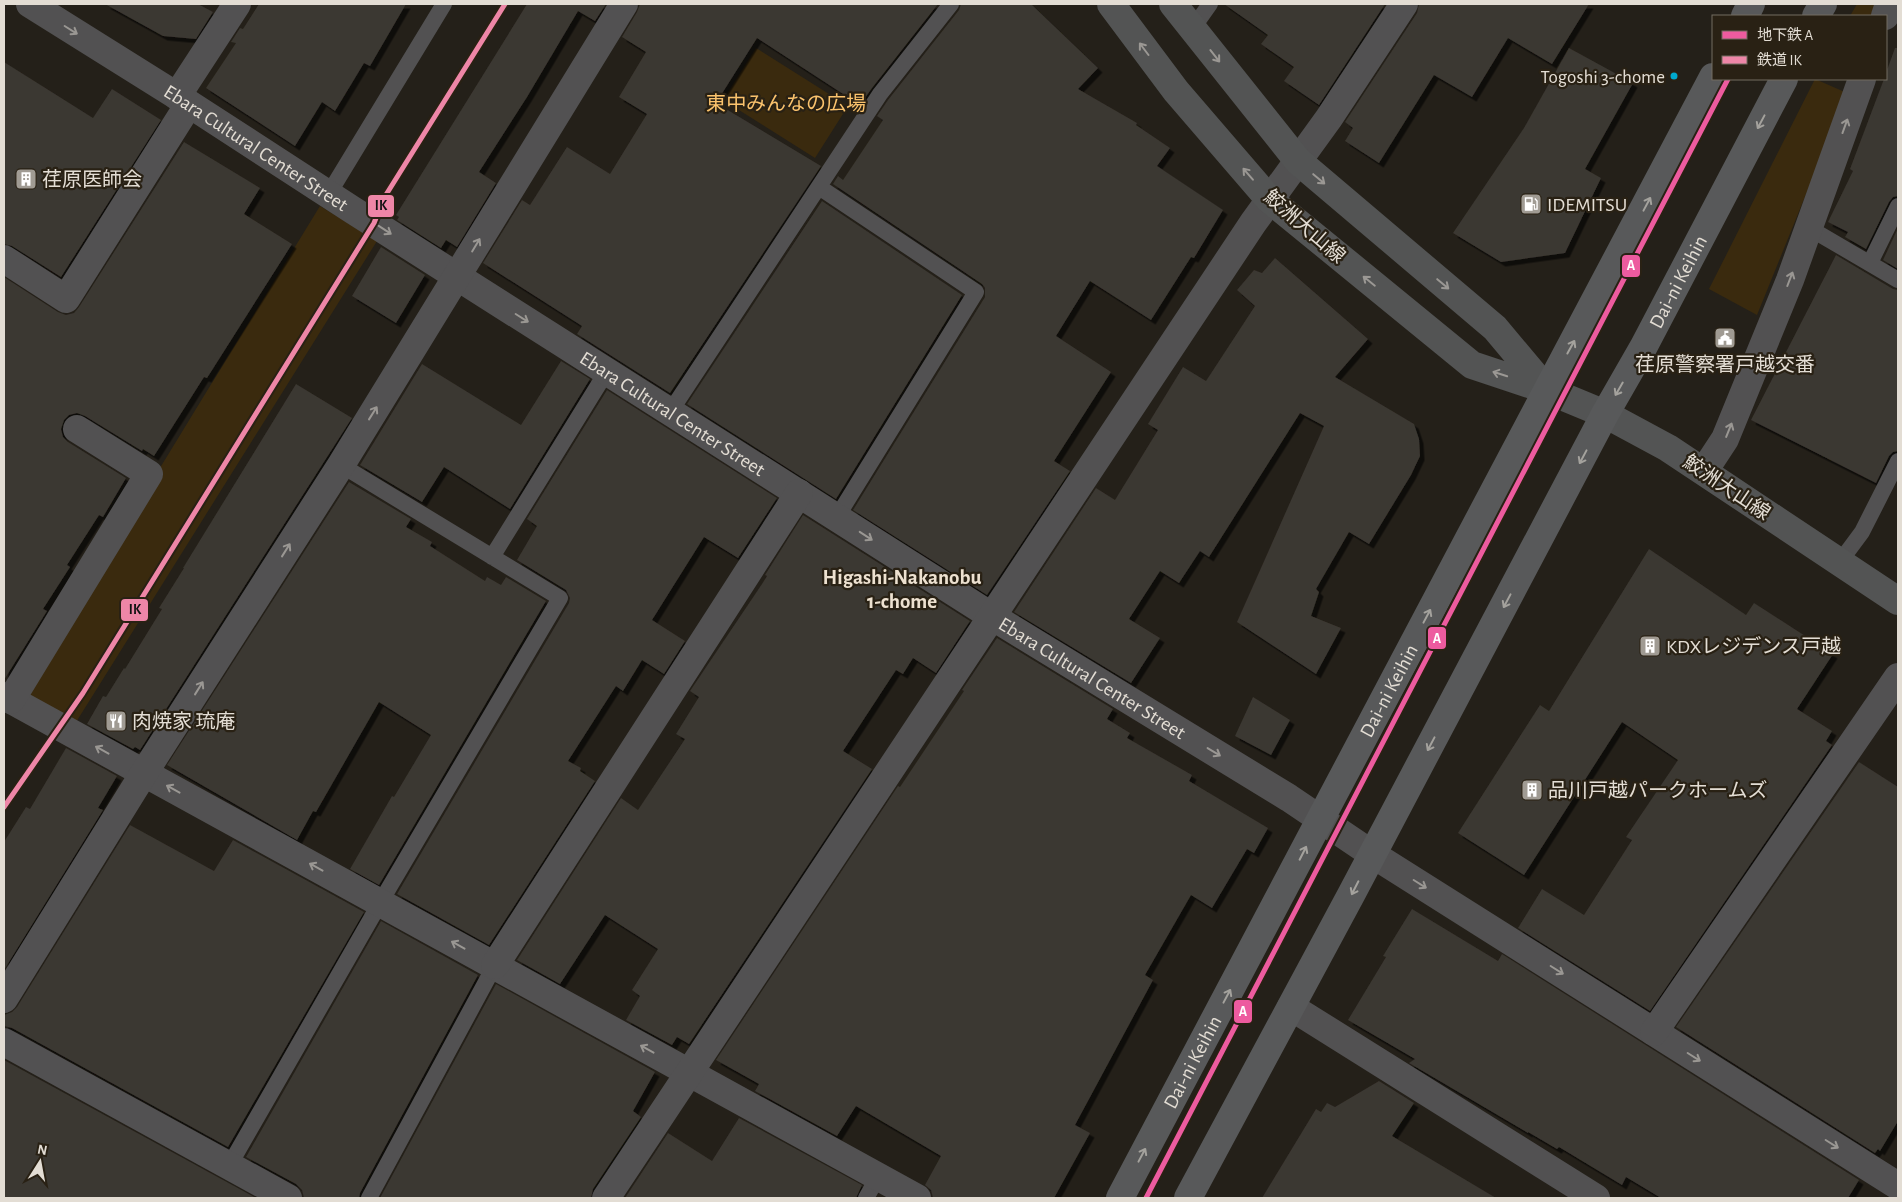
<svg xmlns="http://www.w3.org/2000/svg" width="1902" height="1202" font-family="'Alegreya Sans','Noto Sans JP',sans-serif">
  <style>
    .green { fill: #3a2a0e }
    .building { fill: #3b3731; filter: url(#shadow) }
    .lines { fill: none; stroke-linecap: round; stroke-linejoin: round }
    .service { stroke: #525152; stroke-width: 16 }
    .minor { stroke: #525152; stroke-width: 28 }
    .secondary { stroke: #535454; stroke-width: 28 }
    .trunk { stroke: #58595a; stroke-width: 28 }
    .rail-1-casing { stroke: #292114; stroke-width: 9 }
    .rail-1 { stroke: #ee86a7; stroke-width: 5 }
    .metro-1-casing { stroke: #292114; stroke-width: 9 }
    .metro-1 { stroke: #ed5b9f; stroke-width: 5 }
    .oneway { stroke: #9a9793 }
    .oneway2 { stroke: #9b9894 }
    .oneway3 { stroke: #a4a29d }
    .bus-dot { fill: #00a9ce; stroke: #292114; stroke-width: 2 }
    .labels { text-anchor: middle; stroke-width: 4.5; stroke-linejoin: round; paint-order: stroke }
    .bus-label { font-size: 19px; fill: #e3ddd4; stroke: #292114; text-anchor: end }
    .park-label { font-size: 20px; fill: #fbc36d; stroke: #292114 }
    .street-label { font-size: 20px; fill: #e3ddd4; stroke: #292114 }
    .poi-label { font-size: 20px; fill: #e3ddd4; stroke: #292114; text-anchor: start }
    .neighbourhood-label { font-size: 21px; font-weight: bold; fill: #ede1d0; stroke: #292114 }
    .line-badge { stroke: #292114; stroke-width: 2 }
    .badge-label { font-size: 14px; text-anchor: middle; font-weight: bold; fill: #fff }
    .pale-badge-label { font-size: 14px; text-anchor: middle; font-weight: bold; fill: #111 }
  </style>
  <defs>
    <filter id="shadow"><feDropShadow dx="4.5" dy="4.5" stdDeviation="0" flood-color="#0009"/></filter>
  </defs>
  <rect width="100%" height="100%" fill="#242019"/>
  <!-- green -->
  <path class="green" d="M1857,4h23l-5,12h-25z
    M756,48l92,58 -33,52 -92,-58z
    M1815,79l32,14 -90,222 -48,-26z
    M320,206l57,35 -304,486 -53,-30z"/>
  <!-- building -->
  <path class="building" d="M105,4h93l15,8 -17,27 -33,-3z
    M259,4h147l-36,62 -6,-3 -29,48 -13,-9 -27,44 -89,-58 30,-45 -5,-1 9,-14 3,1z
    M527,4h79l-11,17 -17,-10 -51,86 -48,75 17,11 -39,64 -11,-7 -5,8 -44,-28 2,-3 -3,-2z
    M640,4h298l-66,84 -12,17 -103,-67 -41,65 105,63 -151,227 -93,-59 5,-8 -99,-63 39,-63 8,5 37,-58 43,27 37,-60 -28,-17 27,-45 -24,-15 15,-25z
    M961,4h70l67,64 -20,21 59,34 -1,2 34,23 -13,18 66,44 -29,48 -3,-1 -40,63 -61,-39 -34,55 55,36 -57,89 16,10 -83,124 -134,-85 132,-213v-9l-3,-4 -149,-100 5,-8 5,4 40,-60 -6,-4 11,-16 71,-90z
    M1224,4h161l-66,101 -35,-24 10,-14 -33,-23 7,-9z
    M1419,4h170l-37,60 -44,-26 -36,59 -38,-22 -55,88 -34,-22 8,-13 -8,-6 72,-109z
    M1569,48l64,35 -48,86 16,9 -36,75 -64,9 -48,-29 71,-105z
    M1895,48h3v148l-5,1 -4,5 -23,47 -21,-12 3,-5 -20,-10 25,-51 -3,-2 34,-90h2v-6z
    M4,62l89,56 19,-29 49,31 -100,157 -49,-31 -8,-2z
    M184,142l76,46 -16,26 48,30 -85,134 -3,-1 -50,79 -11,-7 -1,2 -57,-35 -8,-3 -8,2 -5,5 -3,9 2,8 5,5 58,36 -23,39 -4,-2 -32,50 3,2 -27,42 4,2 -43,69v-403l54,35 8,3 8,-2 5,-6z
    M822,201l140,94 -126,204 -149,-95z
    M1898,228v41l-15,-9z
    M381,247l44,28 -29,48 -44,-27z
    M1836,255l57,34 5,1v161l-5,1 -4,4 -13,27 -125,-63z
    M1275,258l93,81 -33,38 79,47 5,15 1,17 -9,19 -42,69 -20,-12 -33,57 3,3 -8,24 30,12 -25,46 -79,-52 87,-196 -24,-13 -91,144 -9,-6 -21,32 -19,-12 -31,48 31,19 -29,45 -117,-71 82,-124 19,12 43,-70 -10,-6 35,-57 23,14 49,-75 -18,-16 17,-20 8,3z
    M561,361l29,18 -80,130 -66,-42 -22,35 -62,-37 62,-101 99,61z
    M296,384l56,34 -212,332 -5,-3 -2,2 -46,-25 16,-28 3,1 18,-29 1,1 37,-60 -3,-1 25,-40h-1z
    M607,390l170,108 -39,60 -34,-21 -52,83 33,21 -21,33 -22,-14 -19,31 -7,-5 -48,75 13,7 -1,3 15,10 -106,164 -92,-51 172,-291 1,-5 -4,-8 -49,-30 20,-34 -10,-7z
    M349,482l62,37 -5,8 26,15 -2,4 55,35 2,-4 14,8 5,-8 40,24 -167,284 -29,-16 42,-73 2,1 37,-62 -52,-33 -63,110 -3,-1 -16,29 -130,-75z
    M803,515l167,106 -34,52 -23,-15 -10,16 -7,-4 -53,81 29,18 -183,275 -12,-7 -5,8 -46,-25 14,-24 -8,-6 26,-41 -53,-34 -45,69 -43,-24 104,-162 17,12 47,-71 -9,-5 23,-37 -9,-6 72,-107 5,-8 -2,-1z
    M1649,549l97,66 8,-12 79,51 -36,55 35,22 -6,10 6,4 -182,266 -132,-83 24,-39 42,26 48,-75 -6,-3 52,-77 -56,-38 -98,153 -66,-42 82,-128 9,6z
    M997,638l116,71 -6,10 23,14 -3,5 65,37 -3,6 79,47 -14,25 -7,-4 -35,59 -21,-13 -46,80 8,5 -78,145 15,8 -36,65h-121l-2,-8 -6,-5 16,-29 -85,-50 -19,30 -82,-45 4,-7 -43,-24 182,-274 2,1 64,-96 -2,-1z
    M1253,697l37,23 -19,35 -36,-19z
    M66,748l51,28 -19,32 5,2 -99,160v-128l22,-35 4,2z
    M1859,762l39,25v334l-18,30 -2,-2 -3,4 -199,-126z
    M130,825l84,46 19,-31 131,72 -136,235 -216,-119 -8,-2v-11l8,-3 5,-5z
    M1412,909l86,52 4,-7 357,226 -11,18h-187l-35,-21 -4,8 -63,-38 -2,2 -29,-17v1l-119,-70 6,-4 -67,-39 38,-63 -3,-1z
    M381,921l97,54 -118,218 -1,5h-55l-2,-8 -6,-6 -50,-27z
    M496,984l159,88 -22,39 8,6 -48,72 -2,9h-211z
    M4,1060l252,138h-252z
    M1379,1081l35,22 -22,33 104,62h-234l54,-89 5,3 6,-9 8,4z
    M739,1118l123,67 -6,13h-231l43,-65 44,28z"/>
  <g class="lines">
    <!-- service -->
    <path class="service" d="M1193,28l17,-24
      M819,187l157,105 -139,225
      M328,195l116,-191
      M1809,228l89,52
      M1870,263l28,-57
      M670,412l210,-318 71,-90
      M492,557l115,-186
      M1839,563l23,-31 36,-71
      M229,1166l151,-263 180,-305 -219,-133
      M369,1198l126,-233
      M866,1198l12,-21"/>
    <!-- minor -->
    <g class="minor">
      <path id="s1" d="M30,4l147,92 174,113 642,408 296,181 83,56 526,332"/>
      <path d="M1885,16l4,-12"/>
      <path d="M177,96l60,-92"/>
      <path d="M4,259l62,40 123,-195"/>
      <path d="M1704,471l21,-32 65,-159 72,-201"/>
      <path d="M4,696l913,502"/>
      <path d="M11,700l138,-226 -72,-45"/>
      <path d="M495,965l304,-472"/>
      <path d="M4,999l140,-226 197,-308 283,-461"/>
      <path d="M1291,1007l305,191"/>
      <path d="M1654,1032l244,-355"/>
      <path d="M4,1042l284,156"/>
      <path d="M606,1198l647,-975 76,-105 75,-114"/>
    </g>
    <!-- secondary -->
    <path class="secondary" d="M1111,4l65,87 93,108 203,166 75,25 58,24 63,34 230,153
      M1173,4l125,157 197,167 52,62"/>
    <!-- trunk -->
    <g class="trunk">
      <path d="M1745,16l6,-12"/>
      <path d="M1816,16l7,-12"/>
      <path id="s2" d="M1120,1198l593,-1121"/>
      <path id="s3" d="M1188,1198l164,-305 253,-479 39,-68 140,-267"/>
    </g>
    <!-- rail-1 casing -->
    <g class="rail-1-casing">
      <path id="rail-1" d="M4,807l79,-114 291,-470 10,-25 121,-194"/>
    </g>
    <!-- rail-1 -->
    <use href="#rail-1" class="rail-1"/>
    <!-- metro-1 casing -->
    <g class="metro-1-casing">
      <path id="metro-1" d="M1146,1198l582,-1119"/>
    </g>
    <!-- metro-1 -->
    <use href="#metro-1" class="metro-1"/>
  </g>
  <!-- one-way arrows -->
  <defs><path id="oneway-shaft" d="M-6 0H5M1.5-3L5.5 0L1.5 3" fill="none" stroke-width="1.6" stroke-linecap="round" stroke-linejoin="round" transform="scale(1.25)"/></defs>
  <g class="oneway">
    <use href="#oneway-shaft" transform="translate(71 30) rotate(32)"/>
    <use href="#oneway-shaft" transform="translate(1845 126) rotate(-70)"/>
    <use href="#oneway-shaft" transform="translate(385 230) rotate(33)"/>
    <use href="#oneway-shaft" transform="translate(476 245) rotate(-59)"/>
    <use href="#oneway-shaft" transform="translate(1790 279) rotate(-69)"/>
    <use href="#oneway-shaft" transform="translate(522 318) rotate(32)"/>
    <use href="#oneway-shaft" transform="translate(373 413) rotate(-58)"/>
    <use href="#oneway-shaft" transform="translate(1729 430) rotate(-68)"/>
    <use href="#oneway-shaft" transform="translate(866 536) rotate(33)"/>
    <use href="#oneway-shaft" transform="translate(286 550) rotate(-58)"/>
    <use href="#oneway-shaft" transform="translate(199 688) rotate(-58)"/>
    <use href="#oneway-shaft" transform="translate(102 750) rotate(-151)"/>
    <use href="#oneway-shaft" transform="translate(1214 752) rotate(31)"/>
    <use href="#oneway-shaft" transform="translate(173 789) rotate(-151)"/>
    <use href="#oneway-shaft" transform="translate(316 867) rotate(-151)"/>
    <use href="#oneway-shaft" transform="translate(1420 884) rotate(32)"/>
    <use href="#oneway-shaft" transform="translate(458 945) rotate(-151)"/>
    <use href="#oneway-shaft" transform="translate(1557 970) rotate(32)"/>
    <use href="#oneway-shaft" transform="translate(647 1049) rotate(-151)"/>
    <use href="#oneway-shaft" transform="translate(1694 1057) rotate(32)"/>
    <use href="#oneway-shaft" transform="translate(1832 1144) rotate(32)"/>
  </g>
  <g class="oneway2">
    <use href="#oneway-shaft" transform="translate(1144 49) rotate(-127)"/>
    <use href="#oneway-shaft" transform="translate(1215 56) rotate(52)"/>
    <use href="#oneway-shaft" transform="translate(1248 174) rotate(-131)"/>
    <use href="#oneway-shaft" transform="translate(1319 179) rotate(40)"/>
    <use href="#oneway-shaft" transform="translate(1369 281) rotate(-141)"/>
    <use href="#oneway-shaft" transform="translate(1443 284) rotate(40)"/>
    <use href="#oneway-shaft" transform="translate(1500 374) rotate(-162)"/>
  </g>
  <g class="oneway3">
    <use href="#oneway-shaft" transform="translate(1761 122) rotate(118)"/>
    <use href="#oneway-shaft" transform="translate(1647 204) rotate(-62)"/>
    <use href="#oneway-shaft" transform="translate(1571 347) rotate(-61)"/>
    <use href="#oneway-shaft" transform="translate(1619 389) rotate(120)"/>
    <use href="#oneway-shaft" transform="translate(1583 457) rotate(118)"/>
    <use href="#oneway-shaft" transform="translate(1507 601) rotate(118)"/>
    <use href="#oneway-shaft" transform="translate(1427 616) rotate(-62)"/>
    <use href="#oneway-shaft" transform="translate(1431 744) rotate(118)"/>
    <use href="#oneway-shaft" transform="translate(1303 853) rotate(-63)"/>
    <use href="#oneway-shaft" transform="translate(1355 888) rotate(117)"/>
    <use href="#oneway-shaft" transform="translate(1227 996) rotate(-62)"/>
    <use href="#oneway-shaft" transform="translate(1142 1155) rotate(-62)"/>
  </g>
  <!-- icons -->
  <defs>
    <g id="building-square" transform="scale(1.125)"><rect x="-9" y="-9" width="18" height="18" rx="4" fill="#a09b93" stroke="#292114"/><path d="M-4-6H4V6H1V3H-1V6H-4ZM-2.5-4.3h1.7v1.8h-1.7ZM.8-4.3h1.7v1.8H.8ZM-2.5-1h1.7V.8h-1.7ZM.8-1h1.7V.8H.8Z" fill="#fff"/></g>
    <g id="fuel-square" transform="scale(1.125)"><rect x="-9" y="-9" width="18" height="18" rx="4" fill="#a09b93" stroke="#292114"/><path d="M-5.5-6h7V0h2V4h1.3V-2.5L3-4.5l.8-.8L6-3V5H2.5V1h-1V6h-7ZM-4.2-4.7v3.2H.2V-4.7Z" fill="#fff"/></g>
    <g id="civic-square" transform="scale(1.125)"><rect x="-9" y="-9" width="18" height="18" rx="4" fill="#a09b93" stroke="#292114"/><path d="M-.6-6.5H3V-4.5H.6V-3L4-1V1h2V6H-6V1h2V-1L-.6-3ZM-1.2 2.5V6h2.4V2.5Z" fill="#fff"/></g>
    <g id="restaurant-square" transform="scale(1.125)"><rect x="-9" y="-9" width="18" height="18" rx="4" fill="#a09b93" stroke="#292114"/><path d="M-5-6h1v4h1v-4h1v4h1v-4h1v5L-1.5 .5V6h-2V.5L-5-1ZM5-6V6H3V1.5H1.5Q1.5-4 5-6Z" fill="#fff"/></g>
  </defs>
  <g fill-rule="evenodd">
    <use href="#building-square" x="26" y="179"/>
    <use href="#fuel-square" x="1531" y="204"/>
    <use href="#civic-square" x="1725" y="338"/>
    <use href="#building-square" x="1650" y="646"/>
    <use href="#restaurant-square" x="116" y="721"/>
    <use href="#building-square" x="1532" y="790"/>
  </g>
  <!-- markers -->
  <circle class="bus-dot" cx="1674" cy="76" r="4.5"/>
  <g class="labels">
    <!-- bus labels -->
    <g class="bus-label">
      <text x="1665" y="83">Togoshi 3-chome</text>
    </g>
    <!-- park labels -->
    <g class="park-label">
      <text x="786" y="110">東中みんなの広場</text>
    </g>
    <!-- street labels -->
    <g class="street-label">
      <text dy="7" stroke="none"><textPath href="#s1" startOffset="268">Ebara Cultural Center Street</textPath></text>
      <text transform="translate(1305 226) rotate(41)" y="7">鮫洲大山線</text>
      <text dy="7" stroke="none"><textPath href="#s3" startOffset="1039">Dai-ni Keihin</textPath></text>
      <text dy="7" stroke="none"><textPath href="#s1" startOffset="762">Ebara Cultural Center Street</textPath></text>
      <text transform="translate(1727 487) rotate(34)" y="7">鮫洲大山線</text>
      <text dy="7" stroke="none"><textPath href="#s1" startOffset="1258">Ebara Cultural Center Street</textPath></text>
      <text dy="7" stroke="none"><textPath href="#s2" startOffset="574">Dai-ni Keihin</textPath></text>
      <text dy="7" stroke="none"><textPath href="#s2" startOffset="154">Dai-ni Keihin</textPath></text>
    </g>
    <!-- poi labels -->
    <g class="poi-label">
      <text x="42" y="186">荏原医師会</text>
      <text x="1547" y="211">IDEMITSU</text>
      <text x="1725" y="371" text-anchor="middle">荏原警察署戸越交番</text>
      <text x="1666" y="653">KDXレジデンス戸越</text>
      <text x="132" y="728">肉焼家 琉庵</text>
      <text x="1548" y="797">品川戸越パークホームズ</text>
    </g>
    <!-- neighbourhood labels -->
    <g class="neighbourhood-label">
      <text x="902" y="584">Higashi-Nakanobu<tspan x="902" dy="24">1-chome</tspan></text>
    </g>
  </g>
  <g class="line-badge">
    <rect x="367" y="194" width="28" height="24" rx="5" fill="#ee86a7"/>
    <rect x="1621" y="254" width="20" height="24" rx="5" fill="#ed5b9f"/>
    <rect x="120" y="598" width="29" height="24" rx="5" fill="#ee86a7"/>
    <rect x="1427" y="626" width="20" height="24" rx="5" fill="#ed5b9f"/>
    <rect x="1233" y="999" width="20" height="25" rx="5" fill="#ed5b9f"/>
  </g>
  <g class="badge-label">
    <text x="1631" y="270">A</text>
    <text x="1437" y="643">A</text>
    <text x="1243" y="1016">A</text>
  </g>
  <g class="pale-badge-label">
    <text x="381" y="210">IK</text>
    <text x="135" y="614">IK</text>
  </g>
  <!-- border -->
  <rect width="1902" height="1202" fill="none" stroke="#e3ddd4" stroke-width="10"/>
  <!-- legend -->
  <rect x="1712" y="15" width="175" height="65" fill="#292114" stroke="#736c61"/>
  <rect x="1722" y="31" width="25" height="8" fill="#ed5b9f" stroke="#736c61"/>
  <text x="1757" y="40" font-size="15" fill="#e3ddd4">地下鉄 A</text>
  <rect x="1722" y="56" width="25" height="8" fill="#ee86a7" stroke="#736c61"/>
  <text x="1757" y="65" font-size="15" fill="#e3ddd4">鉄道 IK</text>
  <!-- north arrow -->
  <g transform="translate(40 1162) rotate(11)" stroke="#292114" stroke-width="4" paint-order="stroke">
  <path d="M0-4L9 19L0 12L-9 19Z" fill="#e3ddd4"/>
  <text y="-8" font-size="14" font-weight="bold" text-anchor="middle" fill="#e3ddd4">N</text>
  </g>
</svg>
